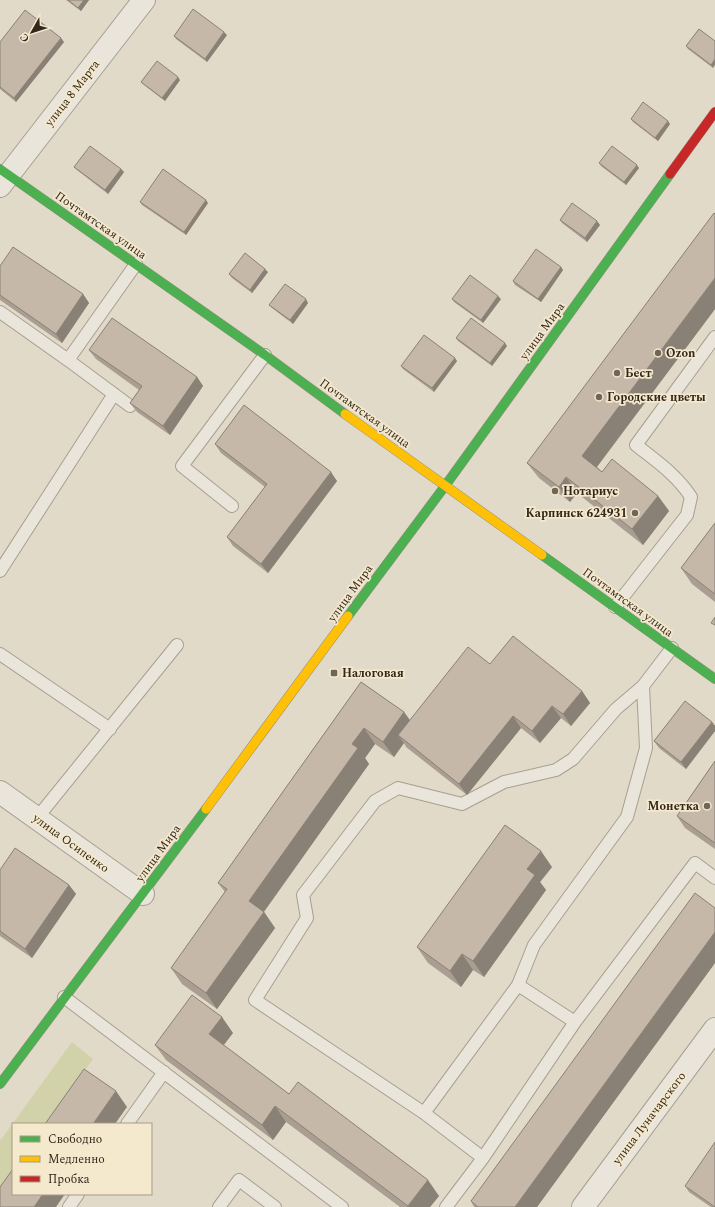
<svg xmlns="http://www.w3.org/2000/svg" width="715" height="1207" font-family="Spectral,serif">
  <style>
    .green { fill: #d1d1aa }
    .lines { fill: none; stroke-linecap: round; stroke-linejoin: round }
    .lane-casing { stroke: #a69f92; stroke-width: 14 }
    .street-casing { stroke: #a69f92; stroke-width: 24 }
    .fast-casing { stroke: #968e82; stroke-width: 10 }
    .slow-casing { stroke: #968e82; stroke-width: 10 }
    .jam-casing { stroke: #968e82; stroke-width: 10 }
    .lane { stroke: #eae5da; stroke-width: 12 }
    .street { stroke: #eae5da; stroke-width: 22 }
    .fast { stroke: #4caf50; stroke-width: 9 }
    .slow { stroke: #ffc107; stroke-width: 9 }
    .jam { stroke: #c62828; stroke-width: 9 }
    .wall { fill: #a99e91 }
    .shaded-wall { fill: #8a8176 }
    .building { fill: #c5b8a9; stroke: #8a8176 }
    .poi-dot { fill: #706658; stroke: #f4e8cd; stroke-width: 1.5 }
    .labels { text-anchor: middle; stroke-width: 3.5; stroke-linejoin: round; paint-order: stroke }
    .street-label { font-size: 12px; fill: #33271c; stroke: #f4e8cd }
    .poi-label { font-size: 12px; font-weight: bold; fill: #33271c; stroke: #f4e8cd; text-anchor: start }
  </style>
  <rect width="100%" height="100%" fill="#e2dac8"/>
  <!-- green -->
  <path class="green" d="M72,1042l21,17 -46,65h-34v48l-13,19v-50z"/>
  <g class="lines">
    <!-- lane casing -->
    <g class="lane-casing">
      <path id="lane" d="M0,312l68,48 68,-96
        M68,360l62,46
        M232,506l-50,-40 83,-111
        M0,571l114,-177
        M615,607l72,-92 4,-18c-14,-22 -35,-36 -55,-52l79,-108
        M0,654l110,75
        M37,818l140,-173
        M518,985l16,-40 93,-128 19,-69 -3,-62
        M64,997l278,210
        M424,1113l94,-128 57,37
        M127,1124l37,-52
        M483,1158l-59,-45 -169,-113 52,-82 -4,-23 72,-94 23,-13 64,16 42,-22 52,-12 17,-11 43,-50 27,-23 29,-38
        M69,1207l9,-13
        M219,1207l20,-27 36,27
        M446,1207l37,-49 92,-136 120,-159 20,15"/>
    </g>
    <!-- street casing -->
    <g class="street-casing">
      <path id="street" d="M0,186l144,-186
        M0,792l143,102
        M583,1207l132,-178"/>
    </g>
    <!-- fast casing -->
    <g class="fast-casing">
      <path id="fast" d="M0,169l265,186 80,59
        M542,555l173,124
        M348,616l97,-130 225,-312
        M0,1084l206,-275"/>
    </g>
    <!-- slow casing -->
    <g class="slow-casing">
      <path id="slow" d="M345,414l197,141
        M206,809l142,-193"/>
    </g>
    <!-- jam casing -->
    <g class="jam-casing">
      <path id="jam" d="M670,174l45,-62"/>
    </g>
    <!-- lane -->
    <use href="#lane" class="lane"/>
    <!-- street -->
    <use href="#street" class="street"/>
    <!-- fast -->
    <use href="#fast" class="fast"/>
    <!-- slow -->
    <use href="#slow" class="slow"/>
    <!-- jam -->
    <use href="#jam" class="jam"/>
  </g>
  <!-- wall -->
  <path class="wall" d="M66,0h23l-8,11z
    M699,29l14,39 -25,-19 -2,-3z
    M227,35l-20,27 -31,-23 -2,-3z
    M0,42h64l-48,60 -16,-13z
    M180,80l-15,21 -21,-16 -3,-3z
    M631,119l39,5 -12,17 -25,-19z
    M599,163l40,5 -13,17 -25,-19z
    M74,167l47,2 3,3 -16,22 -31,-24z
    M140,202l68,1 -22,32 -44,-30z
    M560,220l40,5 -13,17 -25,-19z
    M0,266l83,28 6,9 -27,40 -62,-43z
    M561,267l2,3 -22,32 -26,-17 -2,-4z
    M268,272l-16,21 -20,-15 -3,-4z
    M452,299h49l-18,24 -29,-21z
    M308,303l-15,21 -21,-16 -3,-3z
    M715,309l-118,158 5,5 56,24 11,15 -26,34 -66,-52 -7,9 -31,-24 -12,-15z
    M456,338l51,8 -15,20 -34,-25z
    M89,350l108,27 6,9 -33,49 -33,-23 -7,-9 9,-13 -43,-31z
    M457,361l-23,31 -31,-23 -2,-3z
    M215,444l122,37 -69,92 -35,-27 -6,-9 38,-50 -44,-34z
    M715,523v79l-23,-18 -11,-16z
    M490,664l92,27 8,12 -19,23 -10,-8 -21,25 -19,-15 -54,67 -61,-48 -2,-4 -10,14 -19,-13 -10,14 4,6 -105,148 11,16 -58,81 -35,-25 -11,-16 54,-76 -7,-9 143,-201 43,30 6,8z
    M712,722l3,4v5l-29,38 -27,-21 -5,-7z
    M715,761v88l-30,-21 -8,-12z
    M552,867l-12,15 6,8 -62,87 -11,-7 -12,17 -33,-24 -11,-16z
    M0,870l69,15 7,9 -44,64 -32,-22z
    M715,963l-178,244h-63l-3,-6z
    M233,1033l-10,12 66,49 150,102 -9,11h-30l-114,-85 -13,18 -107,-80 -11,-15z
    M685,1186l30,21h-4l-22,-15z"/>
  <!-- shaded-wall -->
  <path class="shaded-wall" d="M84,0h5l-8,11 -3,-3z
    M224,32l3,3 -20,27 -2,-3z
    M61,38l3,4 -48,60 -2,-4z
    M715,59v6l-2,3 -2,-3z
    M178,77l2,3 -15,21 -3,-3z
    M668,121l2,3 -12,17 -3,-3z
    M637,165l2,3 -13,17 -2,-3z
    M121,169l3,3 -16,22 -3,-4z
    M206,200l2,3 -22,32 -2,-3z
    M597,221l3,4 -13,17 -2,-4z
    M561,267l2,3 -22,32 -3,-3z
    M265,269l3,3 -16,21 -2,-3z
    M715,278v31l-122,163 -11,-16z
    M83,294l6,9 -27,40 -6,-9z
    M498,296l3,3 -18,24 -2,-3z
    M306,299l2,4 -15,21 -3,-4z
    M505,343l2,3 -15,20 -2,-3z
    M455,358l2,3 -23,31 -2,-4z
    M197,377l6,9 -33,49 -7,-9z
    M331,472l6,9 -69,92 -7,-9z
    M566,477l11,16 -7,9 -11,-15z
    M658,496l11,15 -26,34 -11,-16z
    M582,691l8,12 -19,23 -8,-12z
    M552,706l9,12 -21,25 -8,-12z
    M404,712l11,16 -17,7 6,8 -10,14 -11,-15z
    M513,716l8,12 -54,67 -8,-11z
    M712,722l3,4v5l-29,38 -5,-7z
    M364,728l11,16 -10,14 4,6 -109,153 -11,-16 103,-157z
    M541,851l11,16 -12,15 6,8 -62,87 -11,-16 54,-92z
    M69,885l7,9 -44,64 -7,-9z
    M264,912l11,16 -58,81 -11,-16z
    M715,932v31l-178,244h-22z
    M462,954l11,16 -12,17 -11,-16z
    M222,1017l11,16 -13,17 -11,-16z
    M116,1091l11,16 -12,17h-22z
    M275,1106l11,16 -13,18 -11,-15z
    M428,1180l11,16 -9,11h-21l-1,-1z
    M43,1194h22l-9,13h-22z"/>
  <!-- building -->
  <path class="building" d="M68,0h16l-6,8z
    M193,9l31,23 -19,27 -31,-23z
    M25,10l36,28 -47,60 -14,-11v-45z
    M699,29l16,12v18l-4,6 -25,-19z
    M157,61l21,16 -16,21 -21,-16z
    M643,102l25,19 -13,17 -24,-19z
    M90,146l31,23 -16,21 -31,-23z
    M612,146l25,19 -13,17 -25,-19z
    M163,169l43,31 -22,32 -44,-30z
    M572,203l25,18 -12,17 -25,-18z
    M714,213l1,1v64l-133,178 20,16 10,-13 46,37 -26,33 -66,-52 -7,10 -32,-24z
    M13,247l70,47 -27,40 -56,-39v-29z
    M536,249l25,18 -23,32 -25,-18z
    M245,253l20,16 -15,21 -21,-16z
    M470,275l28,21 -17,24 -29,-21z
    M285,284l21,15 -16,21 -21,-15z
    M112,318l85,59 -34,49 -33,-23 12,-17 -53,-36z
    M471,318l34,25 -15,20 -34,-25z
    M424,335l31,23 -23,30 -31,-22z
    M244,405l87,67 -70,92 -34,-27 40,-53 -52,-40z
    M715,523v71l-34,-26z
    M715,617v8l-4,-2z
    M513,636l69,55 -19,23 -11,-8 -20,25 -19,-15 -54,68 -61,-49 70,-88 22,17z
    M361,682l43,30 -21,30 -19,-14 -12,16 6,4 -109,153 15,11 -58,81 -35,-25 56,-79 -9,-6z
    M685,701l27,21 -31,40 -27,-21z
    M715,761v82l-38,-27z
    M505,825l36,26 -14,18 8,6 -62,86 -11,-7 -12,17 -33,-24z
    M15,848l54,37 -44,64 -25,-18v-61z
    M695,893l20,15v24l-200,275h-37l-7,-6z
    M192,995l30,22 -13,17 80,60 9,-12 130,98 -20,26 -133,-100 -13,19 -107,-80z
    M84,1069l32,22 -23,33h-48z
    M715,1142v65l-30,-21z
    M13,1169v25h30l-9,13h-34v-20z"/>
  <!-- markers -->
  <g class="poi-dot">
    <circle cx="658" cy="353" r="4"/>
    <circle cx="617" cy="373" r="4"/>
    <circle cx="599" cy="397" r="4"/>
    <circle cx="555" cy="491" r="4"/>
    <circle cx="635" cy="513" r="4"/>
    <rect x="330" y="669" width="8" height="8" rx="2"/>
    <circle cx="707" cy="806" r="4"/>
  </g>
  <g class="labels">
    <!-- street labels -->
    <g class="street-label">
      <text transform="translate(72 93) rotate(-52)" y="4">улица 8 Марта</text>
      <text transform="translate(101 225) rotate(35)" y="4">Почтамтская улица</text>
      <text transform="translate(542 331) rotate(-54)" y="4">улица Мира</text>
      <text transform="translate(365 413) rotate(36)" y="4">Почтамтская улица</text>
      <text transform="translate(350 593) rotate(-54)" y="4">улица Мира</text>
      <text transform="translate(628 602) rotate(36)" y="4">Почтамтская улица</text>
      <text transform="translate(71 843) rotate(36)" y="4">улица Осипенко</text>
      <text transform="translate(158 853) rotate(-54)" y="4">улица Мира</text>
      <text transform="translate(649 1118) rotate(-53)" y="4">улица Луначарского</text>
    </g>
    <!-- poi labels -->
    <g class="poi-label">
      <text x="666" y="357">Ozon</text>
      <text x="625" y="377">Бест</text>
      <text x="607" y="401">Городские цветы</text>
      <text x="563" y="495">Нотариус</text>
      <text x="627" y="517" text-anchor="end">Карпинск 624931</text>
      <text x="342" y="677">Налоговая</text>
      <text x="699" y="810" text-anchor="end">Монетка</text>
    </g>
  </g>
  <!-- legend -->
  <rect x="12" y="1123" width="140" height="72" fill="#f4e8cd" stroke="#a79b86"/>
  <rect x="20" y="1136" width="20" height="6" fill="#4caf50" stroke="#a79b86"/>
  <text x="48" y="1143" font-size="12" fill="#33271c">Свободно</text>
  <rect x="20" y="1156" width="20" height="6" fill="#ffc107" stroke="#a79b86"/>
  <text x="48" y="1163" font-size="12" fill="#33271c">Медленно</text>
  <rect x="20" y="1176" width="20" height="6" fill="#c62828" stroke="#a79b86"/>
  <text x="48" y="1183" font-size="12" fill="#33271c">Пробка</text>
  <!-- north arrow -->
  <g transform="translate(32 32) rotate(231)" stroke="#f4e8cd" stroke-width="3" paint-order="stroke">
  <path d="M0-3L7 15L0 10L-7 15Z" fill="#33271c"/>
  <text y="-6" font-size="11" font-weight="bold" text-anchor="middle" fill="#33271c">С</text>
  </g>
</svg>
